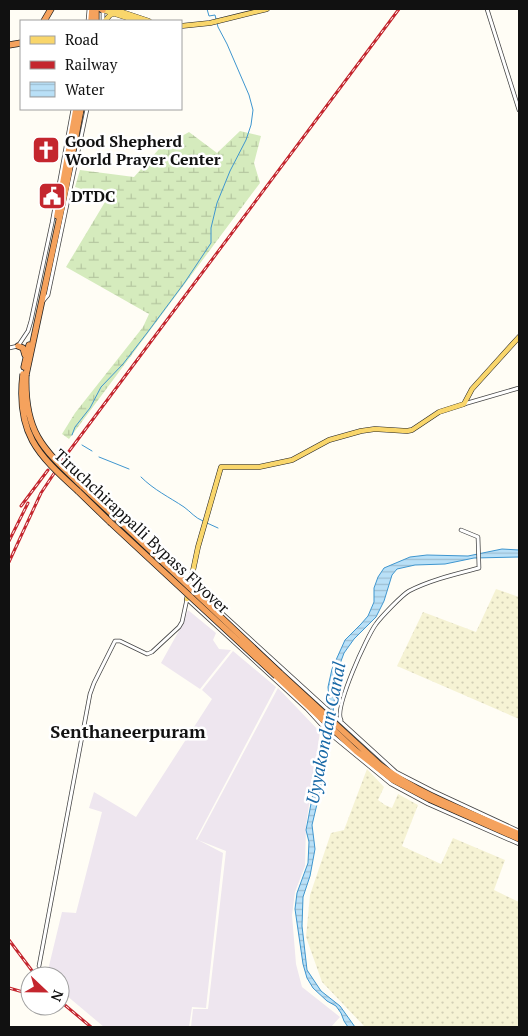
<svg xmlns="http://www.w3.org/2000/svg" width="528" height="1036" font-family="'PT Serif',serif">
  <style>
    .industrial { fill: #eee6ef }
    .farmland { fill: url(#farmland-dots) }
    .wetland { fill: url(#wetland-marsh) }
    .water { fill: url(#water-rules); stroke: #3f96cf }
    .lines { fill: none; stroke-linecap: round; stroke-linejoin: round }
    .stream { stroke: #3f96cf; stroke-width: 1 }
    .minor-casing { stroke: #444; stroke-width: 4.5 }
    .major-casing { stroke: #222; stroke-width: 5.5 }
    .highway-casing { stroke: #222; stroke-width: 7 }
    .minor { stroke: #fff; stroke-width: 3 }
    .major { stroke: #f9d66b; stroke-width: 4.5 }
    .highway { stroke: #f5a25d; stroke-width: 5.5 }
    .rail-casing { stroke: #c4262e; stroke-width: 3 }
    .rail { stroke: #fff; stroke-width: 1; stroke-dasharray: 4; stroke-linecap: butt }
    .highway-bridge-casing { stroke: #222; stroke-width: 7; stroke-linecap: butt }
    .highway-bridge { stroke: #f5a25d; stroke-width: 5.5 }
    .labels { text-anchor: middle; stroke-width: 5; stroke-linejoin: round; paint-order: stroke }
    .poi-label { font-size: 16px; font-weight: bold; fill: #111; stroke: #fff; text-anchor: start }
    .street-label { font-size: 16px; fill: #111; stroke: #fff }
    .neighbourhood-label { font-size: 18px; font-weight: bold; fill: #111; stroke: #fff }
    .water-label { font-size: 18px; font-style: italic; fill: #1768a6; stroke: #fff }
  </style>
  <defs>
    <pattern id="farmland-dots" width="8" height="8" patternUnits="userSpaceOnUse" patternTransform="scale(1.25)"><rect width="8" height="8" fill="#f6f3d4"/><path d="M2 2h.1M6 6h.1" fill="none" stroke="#d2cfb5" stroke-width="1.8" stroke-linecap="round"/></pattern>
    <pattern id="wetland-marsh" width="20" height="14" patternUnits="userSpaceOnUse" patternTransform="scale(1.25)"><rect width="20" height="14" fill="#d5ebbd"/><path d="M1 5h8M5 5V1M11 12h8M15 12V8" fill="none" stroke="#b6c8a1"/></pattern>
    <pattern id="water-rules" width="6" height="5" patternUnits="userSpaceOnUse" patternTransform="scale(1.25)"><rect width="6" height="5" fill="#b9e0f7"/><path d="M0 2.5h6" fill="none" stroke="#9ebfd3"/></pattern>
  </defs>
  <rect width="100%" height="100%" fill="#fffdf5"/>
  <!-- industrial -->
  <path class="industrial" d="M188,610l28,23 -3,7 6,9 12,1 -31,39 -39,-26 20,-36z
    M233,651l43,36 -80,152 1,1 81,-152 42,44 -14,93 -1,41 -10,26 -3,23 4,49 6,23 38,30 -9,10h-140l2,-18h15l18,-158 -28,-11 25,13 -17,155 -14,-1 -3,20h-85l-44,-37v-14h-16l5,-10 13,-54 14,1 26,-101 -13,-4 5,-16 42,25 76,-118 -10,-9z"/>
  <!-- farmland -->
  <path class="farmland" d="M496,589l23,8v122l-122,-53 26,-54 53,20z
    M367,769l17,18 -6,13 7,5 7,3 6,-14 20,11 -16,41 39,18 12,-26 52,22 -11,30 25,12v125h-154l-43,-45 -16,-45 4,-42 21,-62 13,-3z"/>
  <!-- wetland -->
  <path class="wetland" d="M240,131l21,5 -7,27 6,20 -191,256 -7,-5 13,-21 68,-86 6,-13 -83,-47 42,-70 -33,-10 5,-17 54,7 25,-28 30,-17 28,21z"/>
  <!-- water -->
  <path class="water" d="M502,549l17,1v7l-45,1 -29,6 -30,1 -18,4 -5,6 -8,26 -8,16 -22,22 -10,14 -7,19 -4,41 -7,24 -3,42 -11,46 3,24 -5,27 -7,21 -1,29 5,44 14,21 19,15 15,21h-7l-4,-6 -3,-8 -5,-7 -9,-5 -14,-13 -6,-10 -4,-14 -8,-55 2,-16 11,-30 1,-21 -3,-12 2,-10 13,-71 8,-51 -1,-11 4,-18 13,-29 16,-16 7,-8 6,-14v-14l4,-11 6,-9 26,-11 17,-2 41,1z"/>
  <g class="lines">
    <!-- stream -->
    <path class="stream" d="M72,435l3,-8 15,-19 11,-21 22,-23 24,-31 38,-51 26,-39v-15l6,-25 13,-32 16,-31 5,-15 2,-15 -4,-15 -22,-51 -9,-17 -3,-12 -6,1 -2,-7
      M82,445l10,6
      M99,457l30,12
      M141,477c13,13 28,20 43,30 7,5 11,11 19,14
      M207,523l11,5"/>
    <!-- minor casing -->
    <g class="minor-casing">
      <path id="minor" d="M487,9l32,101
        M88,21l1,-12
        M103,21v-12
        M43,301l5,-6 39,-186
        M9,348l9,-2 10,-15 3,-10 21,-98 21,-114
        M464,404l55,-16
        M191,585l205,187 37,19 86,40
        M341,720c-7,-12 26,-84 35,-96 5,-7 26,-29 33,-33 21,-11 47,-17 70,-23l-1,-31 -17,-7
        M39,966l51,-272 4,-11 21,-42h5l27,13 5,-2 27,-25 3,-5 5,-23 120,110 22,24 62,51 37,20 91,40"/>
    </g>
    <!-- major casing -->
    <g class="major-casing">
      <path id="major" d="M113,9l36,12
        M103,10l34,11
        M105,21l5,-6 3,-1
        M181,26l29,-3 57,-14
        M187,599l11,-52 23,-80h38l33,-7 37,-20 32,-9 14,-2 32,2 5,-1 27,-18 25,-8 8,-15 47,-52"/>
    </g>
    <!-- highway casing -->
    <g class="highway-casing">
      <path id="highway" d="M101,9l2,1
        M44,21l7,-12
        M91,21l1,-12
        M96,21v-12
        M9,45l12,-2
        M57,216l19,-107
        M18,346l5,2 2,7
        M24,367l5,-22
        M26,375l40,-187 15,-79
        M82,486l33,31
        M78,491l32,31
        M280,673l100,92c41,31 92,48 139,69
        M276,676l80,75 37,29 36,19 90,40"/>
    </g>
    <!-- minor -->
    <use href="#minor" class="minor"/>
    <!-- major -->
    <use href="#major" class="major"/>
    <!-- highway -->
    <use href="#highway" class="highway"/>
    <!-- rail casing -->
    <g class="rail-casing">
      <path id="rail" d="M21,506l27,-36
        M9,541l19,-38
        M9,562l32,-69 26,-39 332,-445
        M9,940l27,36
        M9,988l21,6
        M60,1001l31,26"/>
    </g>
    <!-- rail -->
    <use href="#rail" class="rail"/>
    <!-- highway-bridge casing -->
    <g class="highway-bridge-casing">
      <path id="highway-bridge" d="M23,374c-7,59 14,80 55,117
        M26,375c-2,58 17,74 56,111
        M115,517l165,156
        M110,522l166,154"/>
    </g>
    <!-- highway-bridge -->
    <use href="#highway-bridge" class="highway-bridge"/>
  </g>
  <!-- icons -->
  <defs>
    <g id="church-square" transform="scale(1.4375)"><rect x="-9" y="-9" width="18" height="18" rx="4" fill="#c4262e" stroke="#fff"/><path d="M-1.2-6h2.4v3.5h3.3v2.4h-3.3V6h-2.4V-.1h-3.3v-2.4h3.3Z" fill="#fff"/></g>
    <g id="civic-square" transform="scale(1.4375)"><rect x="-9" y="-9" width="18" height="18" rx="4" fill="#c4262e" stroke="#fff"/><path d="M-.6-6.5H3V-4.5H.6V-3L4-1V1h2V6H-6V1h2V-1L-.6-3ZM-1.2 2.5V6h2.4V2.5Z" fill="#fff"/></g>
  </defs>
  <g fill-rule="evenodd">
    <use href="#church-square" x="46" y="150"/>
    <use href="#civic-square" x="52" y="196"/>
  </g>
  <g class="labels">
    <!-- poi labels -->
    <g class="poi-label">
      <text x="65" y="147">Good Shepherd<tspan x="65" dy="18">World Prayer Center</tspan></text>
      <text x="71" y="202">DTDC</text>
    </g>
    <!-- street labels -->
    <g class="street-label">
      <text transform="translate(142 531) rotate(43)" y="6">Tiruchchirappalli Bypass Flyover</text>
    </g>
    <!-- neighbourhood labels -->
    <g class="neighbourhood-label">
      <text x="128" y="738">Senthaneerpuram</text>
    </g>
    <!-- water labels -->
    <g class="water-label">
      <text transform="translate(326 733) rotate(-79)" y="6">Uyyakondan Canal</text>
    </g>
  </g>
  <!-- border -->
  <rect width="528" height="1036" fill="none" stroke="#111111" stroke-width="20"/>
  <!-- legend -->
  <rect x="20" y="20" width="162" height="90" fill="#ffffff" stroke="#a0a0a0"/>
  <rect x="30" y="36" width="25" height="8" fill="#f9d66b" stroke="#a0a0a0"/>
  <text x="65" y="45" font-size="15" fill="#111111">Road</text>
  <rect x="30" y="61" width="25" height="8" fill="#c4262e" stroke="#a0a0a0"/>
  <text x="65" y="70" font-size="15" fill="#111111">Railway</text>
  <rect x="30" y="82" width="25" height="15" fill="url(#water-rules)" stroke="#a0a0a0"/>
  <text x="65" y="95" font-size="15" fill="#111111">Water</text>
  <!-- north arrow -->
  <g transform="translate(45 991) rotate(112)"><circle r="24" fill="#ffffff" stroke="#a0a0a0"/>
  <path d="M0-4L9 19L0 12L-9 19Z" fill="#c4262e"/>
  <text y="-8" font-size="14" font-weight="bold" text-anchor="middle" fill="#111111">N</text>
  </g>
</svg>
